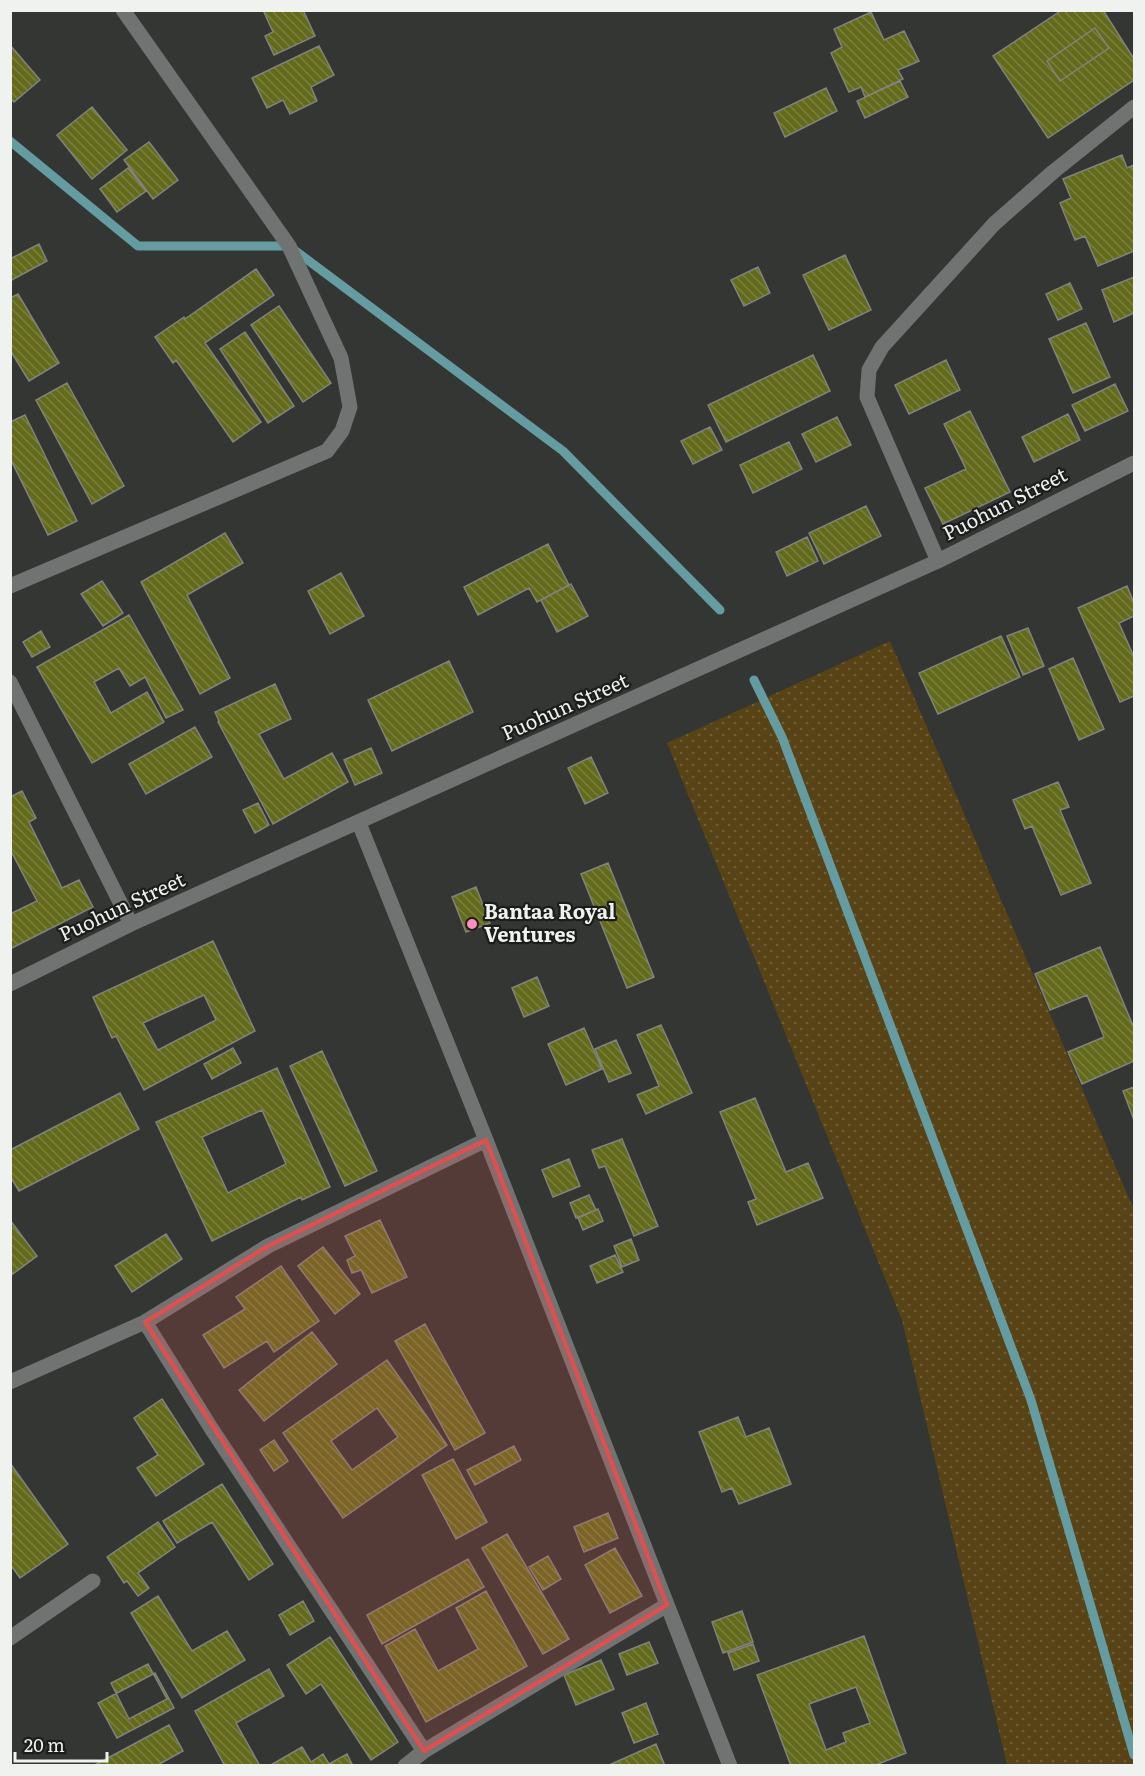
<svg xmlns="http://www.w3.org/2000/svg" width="1145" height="1776" font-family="Literata,serif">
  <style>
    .grass { fill: url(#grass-dots) }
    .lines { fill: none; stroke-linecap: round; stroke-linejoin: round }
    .stream { stroke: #659ca1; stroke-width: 9 }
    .building { fill: url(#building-back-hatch); stroke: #82837e; stroke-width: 1.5; fill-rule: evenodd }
    .street { stroke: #717372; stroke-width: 15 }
    .marked { fill: #db5050; fill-opacity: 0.2; stroke: #db5050; stroke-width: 4.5; stroke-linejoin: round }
    .poi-dot { fill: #fd8ec0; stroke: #1b1d1b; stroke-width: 2 }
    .labels { text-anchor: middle; stroke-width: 4.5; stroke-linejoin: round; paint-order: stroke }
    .street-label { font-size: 20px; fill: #eff2ef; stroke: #1b1d1b }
    .poi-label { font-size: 20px; font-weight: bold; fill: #eff2ef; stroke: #1b1d1b; text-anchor: start }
  </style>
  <defs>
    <pattern id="grass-dots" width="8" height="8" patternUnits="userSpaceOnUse" patternTransform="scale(1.5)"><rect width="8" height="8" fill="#574315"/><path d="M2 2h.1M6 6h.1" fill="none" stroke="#6f5f37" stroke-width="1.8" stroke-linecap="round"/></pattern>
    <pattern id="building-back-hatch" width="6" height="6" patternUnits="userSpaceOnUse" patternTransform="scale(1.5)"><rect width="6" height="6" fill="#636a1b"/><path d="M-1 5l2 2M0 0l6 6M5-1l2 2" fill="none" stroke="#7a803c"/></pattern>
  </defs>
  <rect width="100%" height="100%" fill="#333633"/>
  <!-- grass -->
  <path class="grass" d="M890,641l244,569v555h-127l-105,-445 -235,-577z"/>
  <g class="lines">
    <!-- stream -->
    <path class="stream" d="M10,141l128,105h151l274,205 157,159
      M754,680l28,57 249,663 103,355"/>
  </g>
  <!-- building -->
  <path class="building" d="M263,10h40l12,26 -41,19 -9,-19 8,-4z
    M1062,10h41l31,49v21l-86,58 -55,-82zM1095,28l14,20 -49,33 -13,-20z
    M871,12l13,28 20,-9 15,30 -21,9 5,9 -38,18 -4,-10 -12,5 -18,-39 11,-6 -8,-18z
    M1095,28l14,20 -49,33 -13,-20z
    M10,45l30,35 -26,22 -4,-4z
    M319,46l15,29 -23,12 6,14 -27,13 -7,-14 -16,8 -15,-30z
    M900,81l8,16 -43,21 -8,-17z
    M826,88l11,23 -52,26 -11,-24z
    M92,107l35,43 -35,29 -35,-44z
    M149,142l29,38 -25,19 -29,-39z
    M1122,155l5,13 7,-3v86l-36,15 -13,-30 -10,4 -15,-37 11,-5 -8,-19z
    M128,168l18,23 -29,21 -17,-23z
    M39,244l8,17 -37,20v-22z
    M845,255l26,55 -42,20 -26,-55z
    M758,267l12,26 -26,13 -13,-26z
    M256,269l18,26 -69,48 56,79 -28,20 -57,-82 -3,3 -18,-26 29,-20 1,2z
    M1134,277v36l-20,9 -12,-32z
    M1070,283l12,26 -24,11 -12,-26z
    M18,294l41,69 -30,18 -19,-31v-52z
    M279,306l52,77 -28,19 -52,-77z
    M1086,323l24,54 -37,16 -24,-54z
    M245,332l49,74 -26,17 -48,-74z
    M813,355l17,36 -104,51 -18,-37z
    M946,360l14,30 -51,24 -14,-29z
    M67,383l57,103 -32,18 -56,-104z
    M1115,384l13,27 -43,20 -13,-26z
    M970,411l40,81 -67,32 -18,-36 41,-19 -22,-45z
    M1068,414l12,26 -46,22 -12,-25z
    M25,415l52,106 -29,14 -38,-77v-36z
    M837,417l14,28 -35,17 -14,-28z
    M710,427l12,23 -29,14 -12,-23z
    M789,442l13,27 -49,24 -13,-28z
    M866,506l15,30 -57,28 -15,-31z
    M225,533l18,30 -56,32 43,83 -30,16 -59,-112z
    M807,537l11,24 -31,15 -11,-24z
    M548,544l21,41 -32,17 -8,-14 -51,27 -14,-28z
    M341,573l23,43 -34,18 -22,-43z
    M102,581l21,32 -20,13 -22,-32z
    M571,584l17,32 -31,16 -16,-32z
    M1127,586l7,17v13l-15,7 15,34v39l-14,6 -42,-94z
    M129,615l54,95 -17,8 -21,-41 -15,9 -11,-18 -25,14 17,31 36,-21 17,30 -72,41 -55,-96z
    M1028,628l16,38 -21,9 -16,-39z
    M41,631l9,16 -18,10 -9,-15z
    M1001,636l19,41 -82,37 -19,-41z
    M1073,658l31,71 -25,11 -30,-71z
    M449,661l24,51 -81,39 -24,-51z
    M275,684l16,35 -32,15 25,45 48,-26 16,29 -75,42 -55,-102 1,-1 -4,-9z
    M195,727l17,30 -66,37 -17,-30z
    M371,748l11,25 -27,12 -11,-25z
    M591,757l17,36 -23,11 -17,-36z
    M1058,782l11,25 -9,3 31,73 -30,12 -29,-69 -7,3 -12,-29z
    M22,791l14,27 -7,4 33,66 17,-8 14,27 -83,42v-35l27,-13 -27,-52v-52z
    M258,803l11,22 -14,8 -12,-23z
    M608,863l46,114 -27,11 -46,-114z
    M476,887l14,36 -24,9 -14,-35z
    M213,941l42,90 -111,59 -28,-54 -4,2 -19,-41zM204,995l12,25 -58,30 -15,-27z
    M1100,947l34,81v33l-52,23 -14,-32 36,-15 -17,-42 -37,15 -15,-36z
    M537,977l12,29 -25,11 -12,-29z
    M661,1025l31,68 -46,21 -9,-19 22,-9 -22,-51z
    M584,1028l18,41 -36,16 -18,-41z
    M616,1040l15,33 -22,9 -14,-33z
    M233,1048l8,15 -29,16 -8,-15z
    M322,1051l55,120 -32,15 -55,-120z
    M277,1068l53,119 -28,13 -1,-3 -89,44 -56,-119zM262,1110l24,54 -58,29 -26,-56z
    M1134,1087v33l-11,-29z
    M120,1093l19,36 -120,62 -9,-15v-26z
    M755,1098l31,74 22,-9 15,35 -66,27 -9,-23 8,-3 -36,-87z
    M622,1139l36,87 -24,10 -29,-70 -6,2 -7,-18z
    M569,1159l11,27 -27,11 -11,-27z
    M589,1195l7,15 -20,8 -6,-15z
    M598,1209l5,12 -20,9 -5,-12z
    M10,1220l27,36 -27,20z
    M380,1220l27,57 -35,16 -11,-23 -9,3 -5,-13 8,-4 -10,-20z
    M166,1234l16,25 -50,33 -17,-26z
    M631,1239l8,21 -17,7 -8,-21z
    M323,1247l37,47 -25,20 -37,-48z
    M615,1255l8,17 -26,11 -7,-17z
    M281,1266l38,55 -45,31 -7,-11 -43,27 -21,-33 42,-26 -9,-12z
    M425,1324l60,109 -30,17 -60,-109z
    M312,1332l25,32 -73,57 -25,-31z
    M387,1360l60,85 -104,73 -60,-85zM377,1408l21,29 -46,33 -21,-29z
    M162,1399l42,65 -48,32 -19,-28 21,-13 -24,-37z
    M738,1417l8,20 23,-9 22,56 -52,20 -7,-16 -10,4 -23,-60z
    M274,1440l14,21 -14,10 -14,-21z
    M514,1446l7,14 -46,25 -8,-15z
    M453,1459l34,63 -31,17 -34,-64z
    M10,1463l58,81 -48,34 -10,-14v-28l3,-2 -3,-3z
    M222,1484l51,80 -24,16 -37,-58 -35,21 -14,-22z
    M608,1513l10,25 -34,14 -10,-25z
    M158,1522l17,25 -37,26 11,15 -11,8 -11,-15 -3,2 -17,-26z
    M507,1534l62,105 -26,15 -61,-106z
    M615,1548l27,48 -32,17 -25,-48z
    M548,1556l13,23 -18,11 -14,-23z
    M468,1559l16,28 -102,57 -15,-29z
    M486,1591l41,75 -101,56 -41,-76 30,-17 23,42 40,-22 -22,-41z
    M158,1596l34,55 35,-20 18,29 -63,38 -51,-85z
    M303,1601l11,20 -24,14 -11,-20z
    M742,1611l11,31 -30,11 -11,-31z
    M864,1636l42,117 -33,13h-82l-34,-91zM856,1687l14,36 -27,10 3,9 -20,8 -17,-46z
    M330,1637l68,105 -27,18 -50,-76 -15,10 -19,-29z
    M649,1642l9,21 -31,12 -8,-21z
    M753,1644l6,17 -25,9 -6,-17z
    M601,1660l13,29 -38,16 -12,-30z
    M148,1664l19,35 -38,20 -18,-36z
    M269,1669l15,27 -48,27 24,43h-35l-30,-55z
    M155,1673l19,35 -57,30 -19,-35z
    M646,1703l12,31 -24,9 -12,-30z
    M169,1725l14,26 -27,15h-63z
    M656,1744l9,22h-58z
    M302,1747l9,15 12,-8 6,10 18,-10 6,12h-84z"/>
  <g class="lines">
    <!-- street -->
    <path class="street" d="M938,561l-71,-164 2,-27 13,-23 112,-123 59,-52 81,-65
      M10,586l317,-135 15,-20 8,-24 -9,-49 -52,-112 -166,-236
      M10,682l121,242
      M359,823l127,317 244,626
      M10,984l121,-60 807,-363 196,-98
      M145,1322l66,106 213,323
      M10,1382l135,-60 123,-76 218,-106
      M10,1638l83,-57
      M405,1766l19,-15 243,-146"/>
  </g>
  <!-- marked area -->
  <path class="marked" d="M486,1140l181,465 -243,146 -279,-429 123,-76z"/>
  <!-- markers -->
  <circle class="poi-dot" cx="472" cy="924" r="6"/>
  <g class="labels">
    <!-- street labels -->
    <g class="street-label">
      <text transform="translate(1005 504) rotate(-27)" y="7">Puohun Street</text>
      <text transform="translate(565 707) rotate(-24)" y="7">Puohun Street</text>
      <text transform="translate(122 907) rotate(-25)" y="7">Puohun Street</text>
    </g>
    <!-- poi labels -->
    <g class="poi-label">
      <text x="484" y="919">Bantaa Royal<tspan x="484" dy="23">Ventures</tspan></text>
    </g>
  </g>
  <!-- border -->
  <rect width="1145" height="1776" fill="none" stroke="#eff2ef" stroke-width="24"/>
  <!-- scale -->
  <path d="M15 1752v9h92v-9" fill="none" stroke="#eff2ef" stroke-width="3"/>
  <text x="24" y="1752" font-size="18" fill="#eff2ef" stroke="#1b1d1b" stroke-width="4.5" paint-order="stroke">20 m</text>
</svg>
